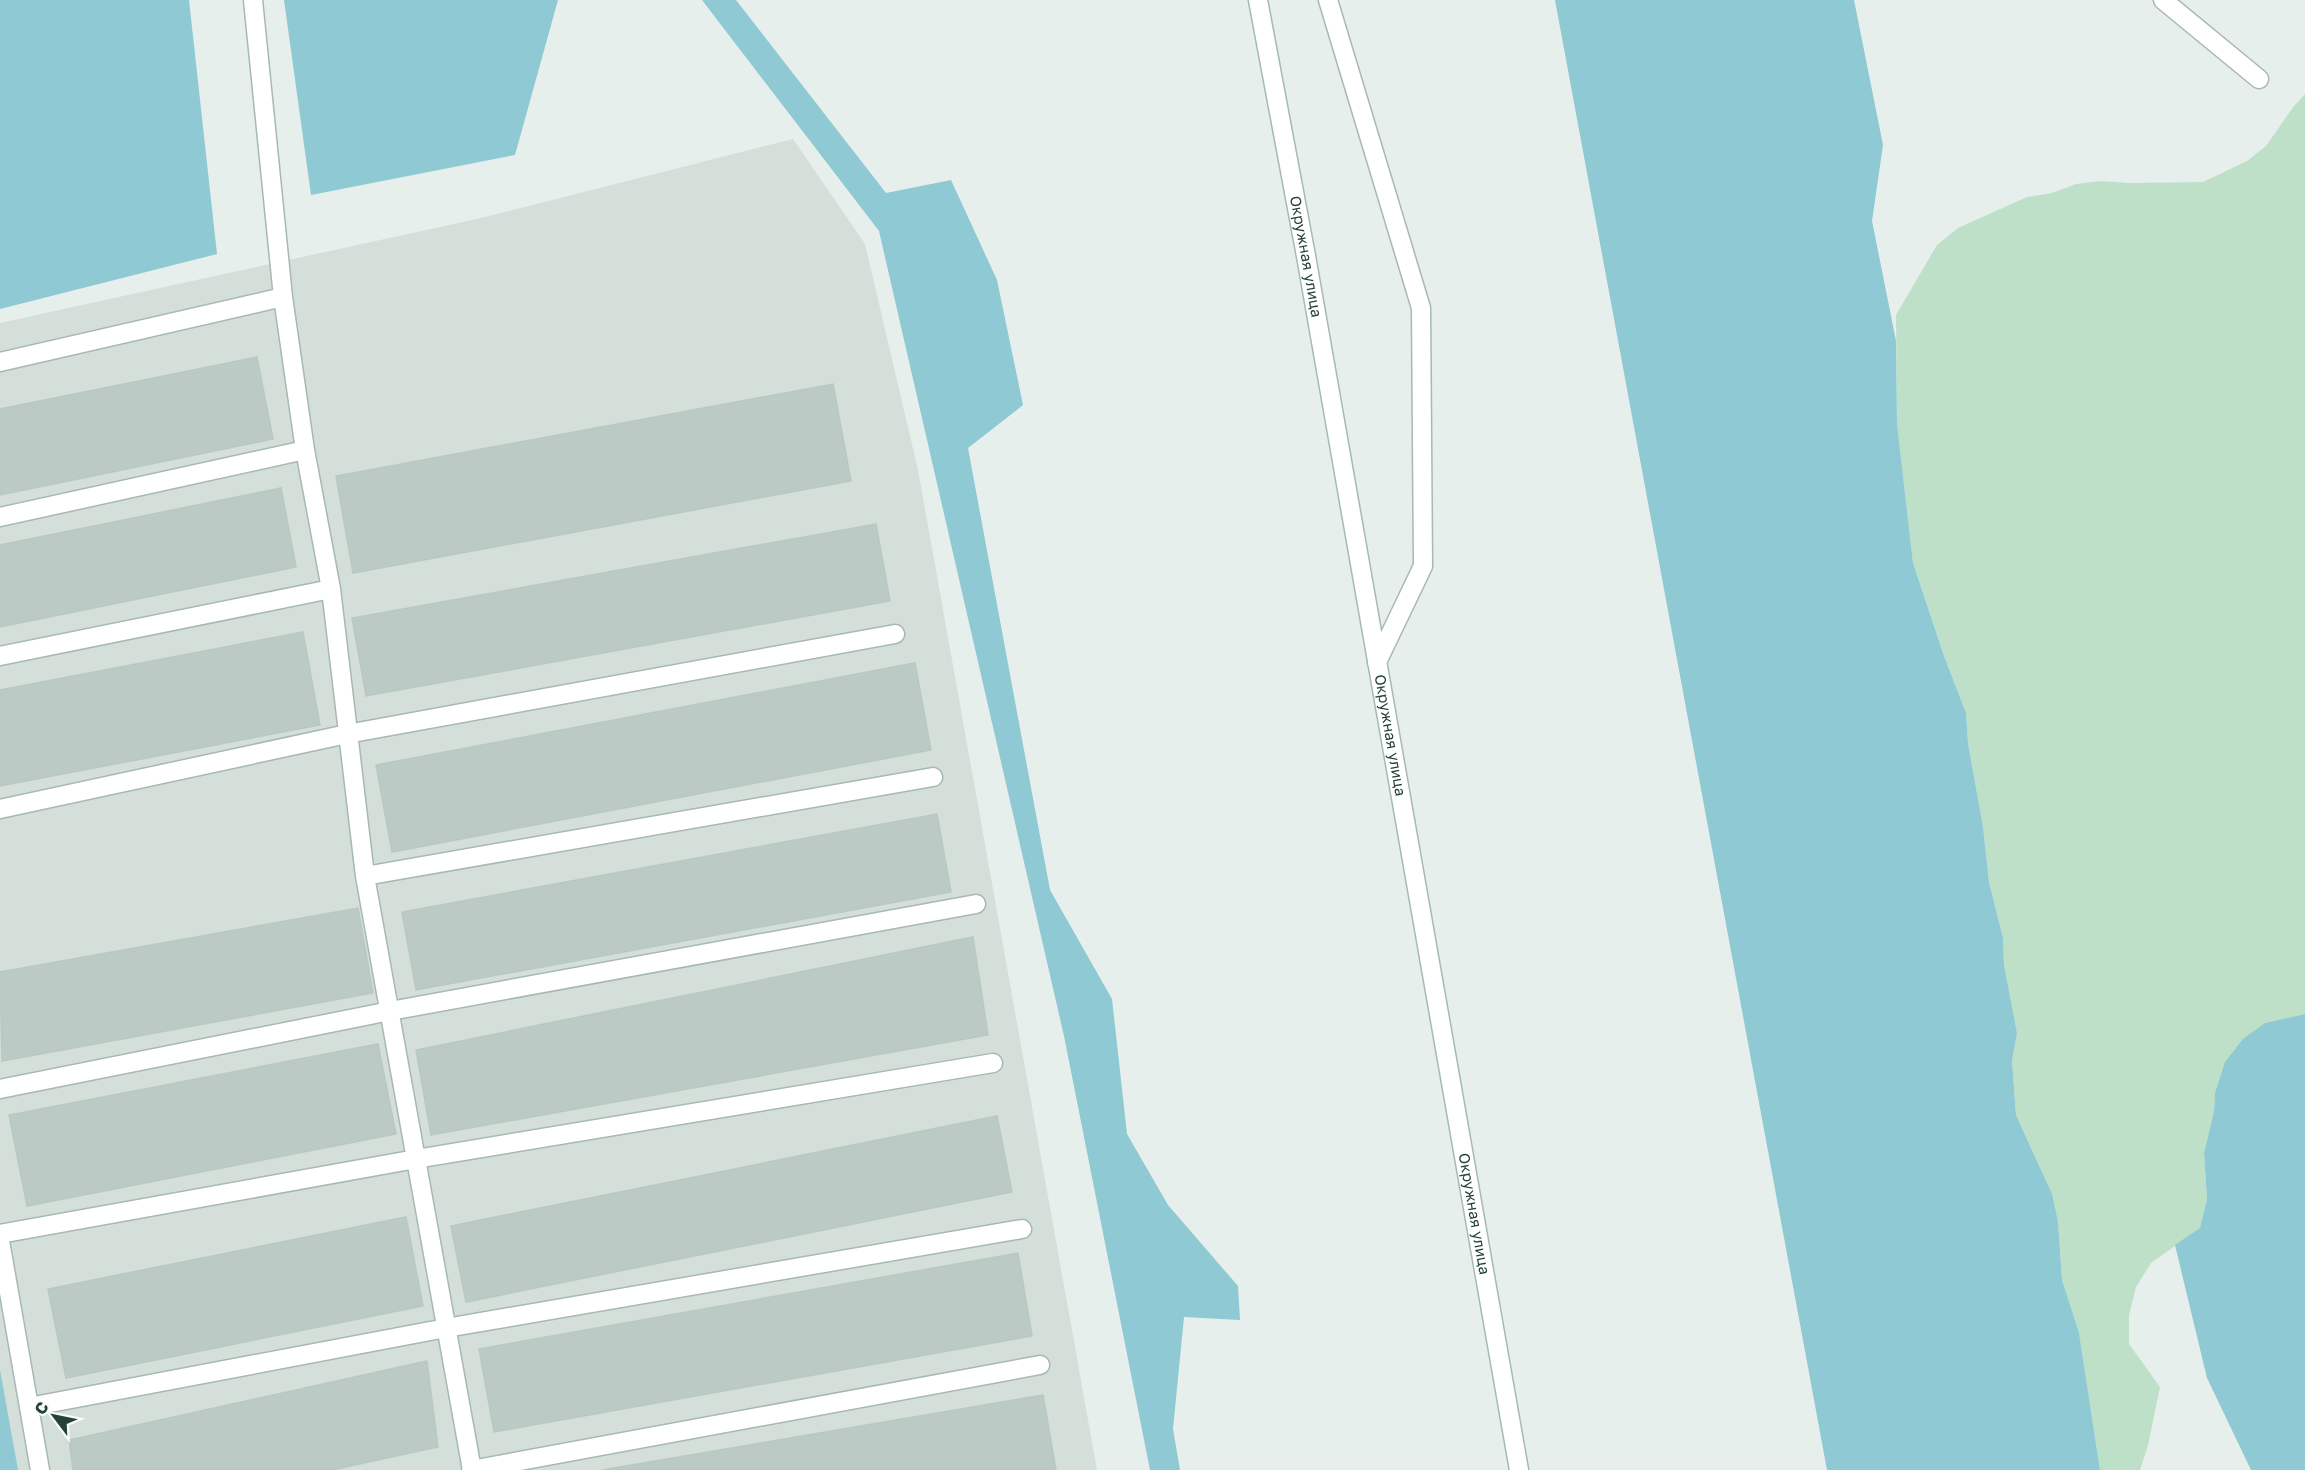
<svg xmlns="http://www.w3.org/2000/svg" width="2305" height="1470" font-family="'Golos Text',sans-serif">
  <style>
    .built { fill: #d4dfda }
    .green { fill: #bfe0c8 }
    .water { fill: #8ec9d4 }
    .building { fill: #bbcac4; stroke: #b8c9c2; stroke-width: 1.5 }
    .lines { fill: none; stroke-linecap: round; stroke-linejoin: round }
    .lane-casing { stroke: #a8b8b2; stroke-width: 21 }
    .secondary-casing { stroke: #a4bbb3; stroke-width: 21 }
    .lane { stroke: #fff; stroke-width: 18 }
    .secondary { stroke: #fff; stroke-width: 18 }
    .labels { text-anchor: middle; stroke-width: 4.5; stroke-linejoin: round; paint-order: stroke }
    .street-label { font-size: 15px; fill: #24423a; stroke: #f7fbf9 }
  </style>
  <rect width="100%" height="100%" fill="#e6efeb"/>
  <!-- built -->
  <path class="built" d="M793,139l72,105 53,226 179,1000h-1097v-1147l481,-105z"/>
  <!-- green -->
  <path class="green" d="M2305,94v920l-40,9 -50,70 -1,18 -10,42 3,46 -7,29 -49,35 -15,24 -7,28v29l31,43 -12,58 -8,25h-40l-21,-136 -17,-54 -4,-58 -18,-55 -24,-52 -4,-54 5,-28 -13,-68 -1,-27 -14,-56 -6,-55 -15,-84 -2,-30 -22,-57 -31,-93 -16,-139 -1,-109 41,-70 21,-17 69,-31 25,-4 24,-9 25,-3 27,2 75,-1 44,-21 19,-15 28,-40z"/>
  <!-- water -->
  <path class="water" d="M0,0h189l28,254 -217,55z
    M284,0h274l-43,155 -204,40z
    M702,0h34l150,193 65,-13 46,100 26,125 -55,43 82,442 62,109 15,135 41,71 70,81 2,34 -56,-3 -11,112 7,41h-30l-86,-434 -185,-805z
    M1555,0h299l29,145 -11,76 24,120 1,83 16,139 31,93 22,57 2,30 15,84 6,55 14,56 1,27 13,68 -5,28 4,54 36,79 6,28 4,58 17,53 21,137h-273z
    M2305,1014v456h-54l-44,-92 -32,-133 25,-17 7,-29 -3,-46 10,-42 1,-18 10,-31 18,-23 22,-16z
    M0,1370l18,100h-18z"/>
  <!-- building -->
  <path class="building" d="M257,357l16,82 -273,56v-86z
    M833,384l18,97 -498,92 -17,-97z
    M281,488l15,79 -296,60v-82z
    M876,524l14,77 -524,95 -14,-78z
    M303,632l17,93 -320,61v-96z
    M915,663l16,87 -539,102 -16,-87z
    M937,814l14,78 -535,98 -14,-78z
    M358,908l15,85 -371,68 -2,-89z
    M973,937l15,98 -557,100 -15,-85z
    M378,1044l18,90 -369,72 -18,-91z
    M997,1116l15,76 -546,110 -15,-76z
    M406,1217l17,89 -357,72 -18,-89z
    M1018,1253l14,83 -538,96 -15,-83z
    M427,1361l11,86 -106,23h-259l-4,-30z
    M1043,1395l13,75h-454z"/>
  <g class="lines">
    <!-- lane casing -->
    <g class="lane-casing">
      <path id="lane" d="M253,0l30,297
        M1328,0l93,308 2,258 -46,96
        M2163,0l96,79
        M0,362l283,-65 22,153 26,139 -331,67
        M0,517l305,-67
        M331,589l34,287 107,594
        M0,809l347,-75 548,-100
        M365,876l568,-99
        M0,1089l390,-78 586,-107
        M0,1234l416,-75 577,-96
        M0,1241l40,229
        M29,1407l417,-79 576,-99
        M471,1470l569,-105"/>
    </g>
    <!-- secondary casing -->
    <g class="secondary-casing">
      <g id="secondary">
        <path id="s1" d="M1258,0l48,256 213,1214"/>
      </g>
    </g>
    <!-- lane -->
    <use href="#lane" class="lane"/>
    <!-- secondary -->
    <use href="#secondary" class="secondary"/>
  </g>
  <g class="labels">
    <!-- street labels -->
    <g class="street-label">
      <text dy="5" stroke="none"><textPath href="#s1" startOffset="261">Окружная улица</textPath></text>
      <text dy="5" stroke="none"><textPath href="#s1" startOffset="747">Окружная улица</textPath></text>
      <text dy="5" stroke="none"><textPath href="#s1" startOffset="1233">Окружная улица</textPath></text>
    </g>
  </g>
  <!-- north arrow -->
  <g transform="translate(54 1416) rotate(302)" stroke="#f7fbf9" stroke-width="4.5" paint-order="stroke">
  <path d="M0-4.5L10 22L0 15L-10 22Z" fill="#24423a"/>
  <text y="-9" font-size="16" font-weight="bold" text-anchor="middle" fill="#24423a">С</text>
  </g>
</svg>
